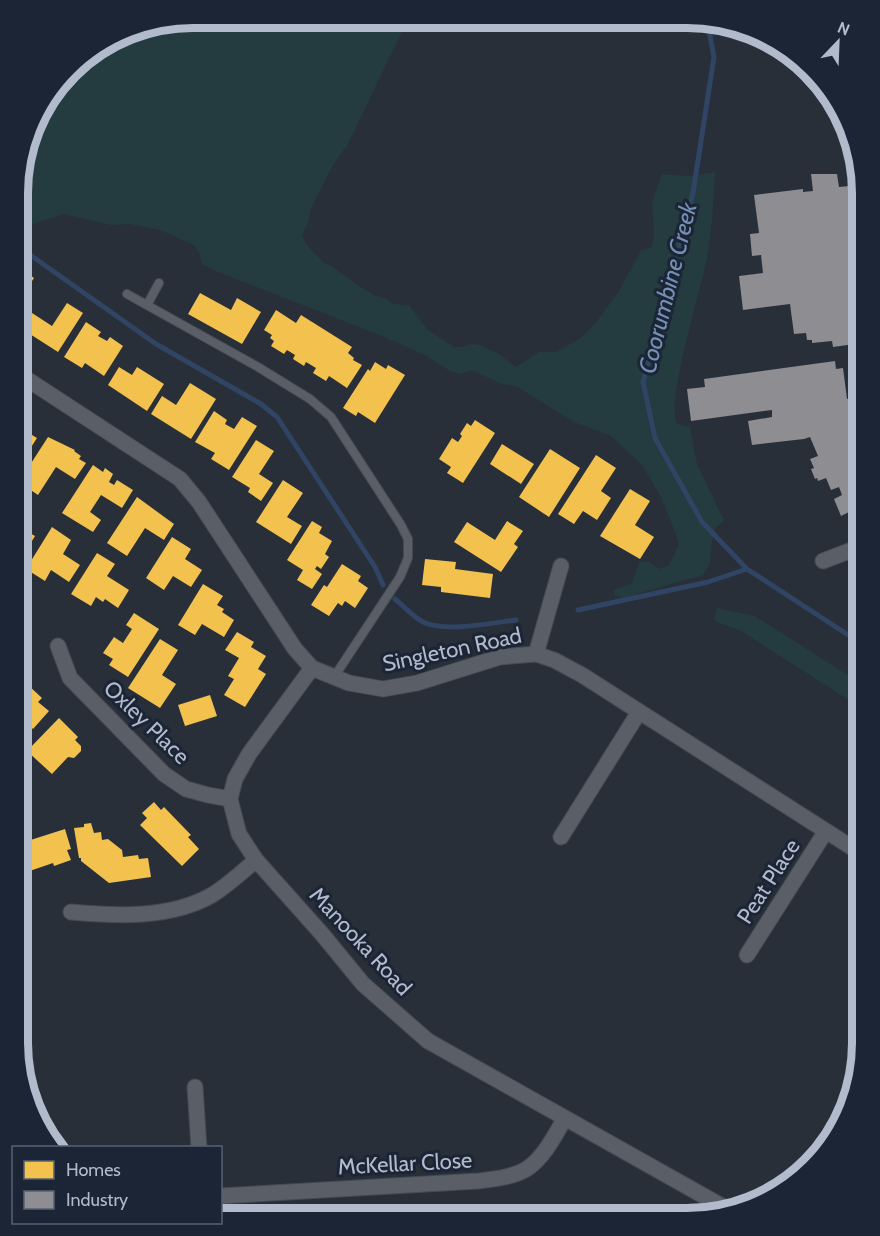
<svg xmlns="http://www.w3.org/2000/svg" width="880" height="1236" font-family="Cabin,sans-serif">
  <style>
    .green { fill: #243b40 }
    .homes { fill: #f2c14e }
    .industry { fill: #8d8d92 }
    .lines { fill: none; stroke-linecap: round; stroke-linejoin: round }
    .stream { stroke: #304463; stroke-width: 5 }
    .service-casing { stroke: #454a52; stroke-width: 10 }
    .minor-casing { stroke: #454a52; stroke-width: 17 }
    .service { stroke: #595e67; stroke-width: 8 }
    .minor { stroke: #595e67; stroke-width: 15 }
    .labels { text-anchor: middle; stroke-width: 6; stroke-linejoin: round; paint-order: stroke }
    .street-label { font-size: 22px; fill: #b2bbcb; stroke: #1b2535 }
    .water-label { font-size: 24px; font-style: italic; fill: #768fb5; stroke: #1b2535 }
    .rim { fill: none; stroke: #b2bbcb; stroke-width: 8 }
  </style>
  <rect width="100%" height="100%" fill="#282f39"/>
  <!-- green -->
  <path class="green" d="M193,18l215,1 -60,125 -15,21 -22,43 -3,15 -6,12 4,9 18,19 8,3 25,19 17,10 13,4 6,5 16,1 19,25 26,17h8l9,-3 9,1 19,9 17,13 23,-15h17l25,-14 17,-18 21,-29 22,-41 11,-3 2,-13 -2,-31 10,-29 27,2 26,-4c-1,29 -3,57 -8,86 -6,33 -41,142 -30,166l13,3 7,37 27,56 -9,9 -4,18 -1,16 -7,12 -80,23 -8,-2 -2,-6 18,-6 9,-22 8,-1 12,8 9,-4 10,-20 -2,-8 -16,-40 -19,-32 -31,-29 -37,-14 -58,-36 -15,-2 -29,-14 -12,4 -10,-3 -23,-15 -45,-20 -166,-65 -14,-7 -3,-12 -7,-8 -32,-14 -30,-6 -19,1 -48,-11 -38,13 -6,-3 1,-54 21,-64 37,-45 58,-34z
    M717,608l38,8 107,68v22l-7,-2 -114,-73 -27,-10z"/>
  <!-- homes -->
  <path class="homes" d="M19,265l6,4 -1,2 10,7 -15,22z
    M200,293l31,17 6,-12 24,14 -19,32 -54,-30z
    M67,303l16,10 -25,39 -36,-23 10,-16 20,13z
    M276,310l20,13 5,-8 51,32 -4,6 6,5 -1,2 9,5 -15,23 -18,-12 -3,5 -13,-8 3,-5 -10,-6 -2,4 -11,-7 2,-4 -8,-5 -3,4 -13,-8 3,-5 -4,-3 2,-3 -8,-5z
    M86,322l15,10 -3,4 9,5 3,-4 13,9 -19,30 -19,-13 -3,5 -18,-11z
    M375,362l11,7 2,-4 17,10 -30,48 -17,-11 -2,4 -13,-8 25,-39 2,2z
    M119,367l13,8 5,-8 27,17 -17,27 -39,-26z
    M190,383l26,16 -25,40 -40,-25 11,-18 14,9z
    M214,411l13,9 -2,4 9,5 8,-12 15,9 -28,44 -18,-11 4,-6 -20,-11z
    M475,420l20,13 -32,50 -16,-10 4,-6 -12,-8 13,-21 6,4 4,-6 -2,-2 7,-11 4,3z
    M22,429l15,9 -9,14 -9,-6v-13z
    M48,437l27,13 -1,1 7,5 -2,3 7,4 -11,16 -19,-12 -18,28 -19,-13z
    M256,440l18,11 -15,23 14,9 -12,18 -13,-9 2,-4 -18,-11z
    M502,444l32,20 -13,20 -31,-20z
    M550,449l30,19 -31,49 -30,-20z
    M596,455l20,13 -15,23 10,7 -14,22 -14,-9 -9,13 -16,-10z
    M93,465l10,7 2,-4 8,6 -4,8 5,3 3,-5 16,10 -11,18 -21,-13 -11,17 11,8 -8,12 -31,-19z
    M283,480l20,13 -16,24 15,9 -11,18 -35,-22z
    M630,489l20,12 -15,24 19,12 -14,22 -40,-23z
    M137,497l37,27 -10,16 -19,-12 -18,28 -20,-13z
    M312,521l10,6 -3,6 13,8 -7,13 4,3 -8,12 -4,-3 -2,3 7,5 -10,15 -15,-9 6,-10 -16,-10z
    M507,521l16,10 -9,13 4,3 -17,25 -47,-30 13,-20 28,18z
    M19,527l16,9 -11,18 -5,-3z
    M52,527l19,13 -8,14 17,11 -11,17 -18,-12 -6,11 -19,-12z
    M172,537l19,12 -6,10 17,11 -11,17 -18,-11 -9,14 -18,-12z
    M97,553l18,11 -8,12 22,14 -11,18 -13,-9 -2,3 -7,-5 -5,9 -20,-12z
    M425,559l31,3 -1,7 38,5 -3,24 -49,-6v-5l-19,-2z
    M342,564l19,12 -3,5 10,7 -13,20 -10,-7 -3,5 -4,-3 -9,13 -18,-11 13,-20 3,2z
    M203,584l20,12 -6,9 7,4 -2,3 12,8 -10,17 -22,-13 -7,11 -17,-10z
    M134,613l25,16 -31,48 -19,-12 4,-6 -10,-6 11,-16 9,6 9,-14 -6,-4z
    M237,632l17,10 -3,5 15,9 -8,13 8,5 -21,33 -21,-12 10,-16 -6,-3 11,-18 -14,-8z
    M160,639l18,11 -16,25 14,9 -16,24 -32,-20z
    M28,685l14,13 -4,4 11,9 -16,18 -14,-13v-21z
    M210,695l7,21 -32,10 -7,-21z
    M59,718l19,19 -3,3 6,6v5l-7,7 -6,-1 -16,17 -25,-23z
    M154,802l7,8 3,-3 27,28 -3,2 11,12 -17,17 -42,-41 7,-7 -5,-5z
    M91,823l3,10 7,-1 1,8 6,-1 14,11 1,7 15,-2 1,4 9,-1 3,19 -42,6 -28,-22v-3h-2l-5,-30 10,-1v-3z
    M65,829l6,20 -4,1 4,10 -17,6 -1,-3 -35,12v-31z"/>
  <!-- industry -->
  <path class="industry" d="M811,174h26l2,13 21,-2 2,8v69l-4,1 4,30v50l-29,4 -1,-6 -20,2v-3h-5l-1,-7 -12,1 -4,-30 -47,6 -4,-34 24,-3 -2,-18 -9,1 -2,-22 9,-1 -5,-38 49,-6v3l10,-1z
    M835,361l1,8 7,-1 4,31 15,-2v114l-12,5 -1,-4 -8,4 -7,-17 8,-4 -3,-8 -8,3 -5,-12 -8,3 -1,-3 -2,1 -4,-10 3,-1 -4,-9 8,-3 -8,-19 -6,2 -52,6 -4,-24 24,-4v-7l-81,11 -4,-32 18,-2 -1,-8z"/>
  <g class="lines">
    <!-- stream -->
    <path class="stream" d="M707,20l7,37 -21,136 -50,189 12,56 47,84 45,47 115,75
      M19,247l137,97 105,60 16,13 98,150 8,18
      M395,599c9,7 20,20 30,24 24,9 66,0 91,-3
      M578,610l130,-28 39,-13"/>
    <!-- service casing -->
    <g class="service-casing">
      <path id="service" d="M127,294l131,73 52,32 21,18 70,108 7,14v19l-8,19 -66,100
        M147,305l12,-22"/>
    </g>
    <!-- minor casing -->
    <g class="minor-casing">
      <path id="minor" d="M19,374l161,105 19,23 96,147 17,19 37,15 34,6 34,-6 83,-26 36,-3 18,6 28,15 280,179
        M823,561l39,-15
        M58,646l12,32 94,96 22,15 22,6 22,4
        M536,654l25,-88
        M312,668l-63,86 -14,25 -5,20 9,35 17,26 66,74 41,50 65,57 299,168
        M561,837l78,-125
        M71,912c46,4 99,7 141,-17 16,-10 30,-23 44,-35
        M747,955l79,-124
        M195,1087l4,61
        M220,1196l258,-15c16,-2 37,-4 50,-13 17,-12 27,-33 37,-50"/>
    </g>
    <!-- service -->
    <use href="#service" class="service"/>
    <!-- minor -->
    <use href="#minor" class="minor"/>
  </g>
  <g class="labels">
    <!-- street labels -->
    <g class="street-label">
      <text transform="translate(452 649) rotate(-12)" y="8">Singleton Road</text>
      <text transform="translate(147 722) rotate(44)" y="8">Oxley Place</text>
      <text transform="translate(768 881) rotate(-57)" y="8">Peat Place</text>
      <text transform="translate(361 941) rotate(47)" y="8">Manooka Road</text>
      <text transform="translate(405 1163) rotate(-3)" y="8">McKellar Close</text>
    </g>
    <!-- water labels -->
    <g class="water-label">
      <text transform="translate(668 288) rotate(-76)" y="8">Coorumbine Creek</text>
    </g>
  </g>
  <!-- crop -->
  <path d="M0 0H880V1236H0ZM193 28H687A165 165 0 0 1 852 193V1043A165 165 0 0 1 687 1208H193A165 165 0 0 1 28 1043V193A165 165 0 0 1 193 28Z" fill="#1b2535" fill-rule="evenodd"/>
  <path class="rim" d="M193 28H687A165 165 0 0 1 852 193V1043A165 165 0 0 1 687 1208H193A165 165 0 0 1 28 1043V193A165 165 0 0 1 193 28Z"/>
  <!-- legend -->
  <rect x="12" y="1146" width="210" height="78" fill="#1b2535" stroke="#576171" stroke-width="1.5"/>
  <rect x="24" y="1161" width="30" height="18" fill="#f2c14e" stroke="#576171" stroke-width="1.5"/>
  <text x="66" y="1176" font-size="18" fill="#b2bbcb">Homes</text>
  <rect x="24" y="1191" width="30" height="18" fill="#8d8d92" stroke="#576171" stroke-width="1.5"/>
  <text x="66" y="1206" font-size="18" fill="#b2bbcb">Industry</text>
  <!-- north arrow -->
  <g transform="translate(838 42) rotate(23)" stroke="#1b2535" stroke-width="4.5" paint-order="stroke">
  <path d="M0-4.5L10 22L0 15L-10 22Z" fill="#b2bbcb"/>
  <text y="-9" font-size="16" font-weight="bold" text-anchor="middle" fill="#b2bbcb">N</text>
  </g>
</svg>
